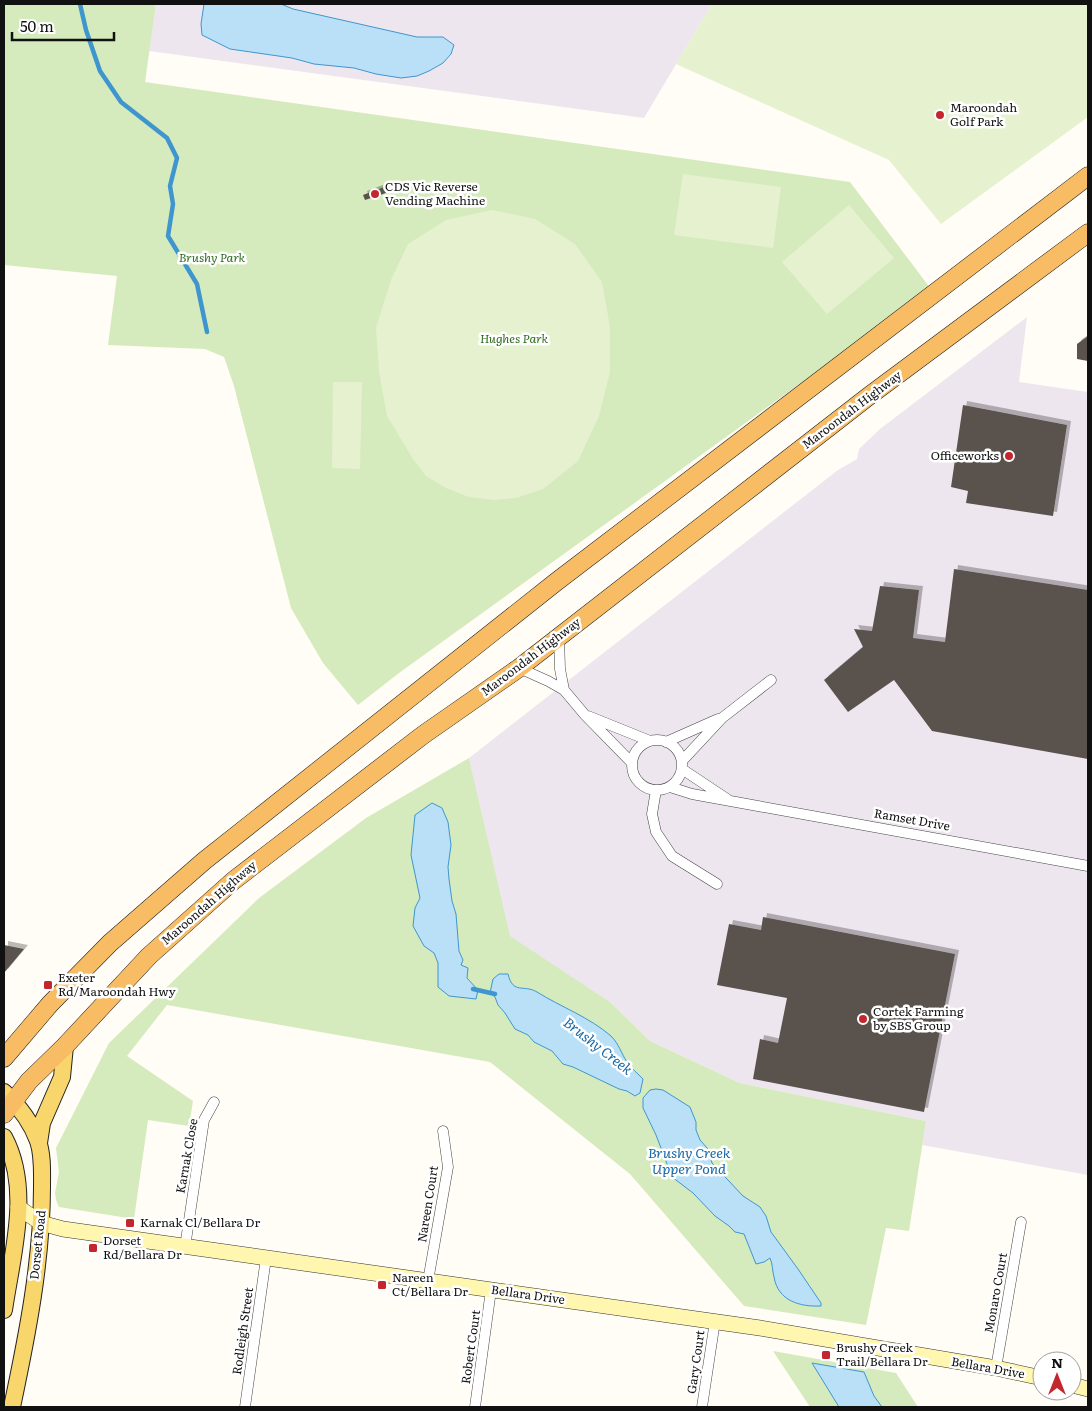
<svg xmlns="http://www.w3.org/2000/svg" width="1092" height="1411" font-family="Literata,serif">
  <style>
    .industrial { fill: #eee6ef }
    .green { fill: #d5ebbd }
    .pitch { fill: #e6f2cf }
    .water { fill: #b9e0f7; stroke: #3f96cf }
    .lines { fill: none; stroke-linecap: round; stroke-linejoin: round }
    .stream { stroke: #3f96cf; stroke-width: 4.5 }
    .building { fill: #5a524d; filter: url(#shadow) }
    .minor-casing { stroke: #444; stroke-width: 11 }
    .secondary-casing { stroke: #333; stroke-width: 16 }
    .primary-casing { stroke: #222; stroke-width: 18 }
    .trunk-casing { stroke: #222; stroke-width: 19 }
    .minor { stroke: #fff; stroke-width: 10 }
    .secondary { stroke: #fff6b0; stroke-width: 15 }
    .primary { stroke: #f9d66b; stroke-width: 16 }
    .trunk { stroke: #f7bc64; stroke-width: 18 }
    .poi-dot { fill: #c4262e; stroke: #fff; stroke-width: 2 }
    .labels { text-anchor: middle; stroke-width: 5; stroke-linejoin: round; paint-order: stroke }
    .poi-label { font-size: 12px; fill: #111; stroke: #fff; text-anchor: start }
    .park-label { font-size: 12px; font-style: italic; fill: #2f6b1f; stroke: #fff }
    .street-label { font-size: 12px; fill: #111; stroke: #fff }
    .water-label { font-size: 14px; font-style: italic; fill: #1768a6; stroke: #fff }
  </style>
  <defs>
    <filter id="shadow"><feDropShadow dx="4" dy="-4" stdDeviation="0" flood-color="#0004"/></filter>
  </defs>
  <rect width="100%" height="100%" fill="#fffdf5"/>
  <!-- industrial -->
  <path class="industrial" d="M156,4h556l-68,114 -495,-67z
    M1027,317l-8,65 69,10v783l-166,-30 4,-24 -186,-38 -90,-42 -40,-39 -101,-66 -40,-178 369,-288 19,-11 2,-10 21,-20z"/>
  <!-- green -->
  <path class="green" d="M4,4h152l-11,78 705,100 81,107 -532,384 -41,32 -35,-42 -32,-55 -57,-222 -10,-29 -19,-8 -97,-4 9,-69 -113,-11z
    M469,758l41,178 100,66 40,39 90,42 186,38 -17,110 -23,-3 -20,97 -122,-19 -114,-132 -140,-112 -323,-57 -40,51 66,45 -4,25 -41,-6 -14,99 -75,-12 -3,-7 -1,-7 4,-21 -3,-24 53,-105 150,-145 107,-80z
    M773,1351l123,22 22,34h-108z"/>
  <!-- pitch -->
  <path class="pitch" d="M712,4h376v113l-147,107 -52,-64 -213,-96z
    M683,174l98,13 -8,61 -99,-13z
    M849,205l45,53 -67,56 -45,-52z
    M492,210l43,9 40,25 27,38 8,45v45l-11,44 -21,45 -35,28 -27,9 -22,2 -25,-3 -23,-9 -20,-12 -13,-17 -26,-43 -8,-44 -3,-44 15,-48 17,-36 38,-24z
    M333,382h29l-2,87 -28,-1z"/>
  <!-- water -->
  <path class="water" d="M204,4h77l12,5 124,28h26l11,8 -3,9 -8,9 -14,8 -12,5 -16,2 -25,-4 -22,-6 -40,-4 -22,-6 -62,-9 -28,-14 -1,-11z
    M432,803l10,5 6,14 3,23 -3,22 1,12 3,22 4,13 3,37 4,9 -2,5 7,3 -1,10 11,12 -2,9 -27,-3 -11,-9v-24l-4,-10 -10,-7 -11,-20 2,-18 5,-10 -9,-43 4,-40z
    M499,974h9c5,21 16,10 29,18 24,15 52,25 74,44 8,8 10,17 16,26 4,6 11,12 16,17l-3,14 -5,3 -8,-5 -8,-2 -46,-22 -10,-3 -11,-13 -18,-9 -6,-7 -13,-6 -10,-16 -7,-8 -3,-8 -5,-4 3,-14z
    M656,1089l7,1 27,17 6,15v8l4,10 8,9 4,14 31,33 17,11 6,9 5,16 27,37 23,34v3c-21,1 -43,-5 -47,-29 -2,-7 -1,-12 -4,-19l-6,4 -8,2 -12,-30 -9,-2 -6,-6 -14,-10 -22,-23 -21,-16 -16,-42 -13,-27v-10l7,-8z
    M812,1363l52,9 10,24 8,11h-43z"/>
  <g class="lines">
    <!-- stream -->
    <path class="stream" d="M80,4l6,26 14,41 21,31 46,36 10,20 -7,28 3,18 -5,32 29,48 10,48
      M473,989l22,5"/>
  </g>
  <!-- building -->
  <path class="building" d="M384,187l2,6 -21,7 -2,-5z
    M1088,336v25l-11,-2v-15z
    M963,405l104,20 -14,91 -87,-13 2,-12 -17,-4z
    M954,569l134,21v169l-156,-28 -38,-51 -46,32 -24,-32 39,-33 -9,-18 18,2 8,-45 39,4 -6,48 32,4z
    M763,917l192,37 -31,158 -171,-33 7,-40 18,4 9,-45 -70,-13 12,-61 32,6z
    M4,945l20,4 -20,24z"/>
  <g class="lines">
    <!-- minor casing -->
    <g class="minor-casing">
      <path id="minor" d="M559,636l1,33 4,21
        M519,668l29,13 16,9 21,25 47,48
        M588,716l62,25
        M632 765a25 25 0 1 1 50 0a25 25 0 1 1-50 0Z
        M666,742l52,-23
        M682,761l40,-43 49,-38
        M682,769l45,30
        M670,787l22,7 396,72
        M656,790l-4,24 4,18 16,24 45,28
        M185,1247l19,-127 10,-18
        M428,1281l20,-114 -5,-36
        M996,1368l25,-146
        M245,1407l21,-149
        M475,1407l16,-117
        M702,1407l13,-86"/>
    </g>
    <!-- secondary casing -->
    <g class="secondary-casing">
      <path id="secondary" d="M18,1207l23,16 22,6 697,99 236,40 46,10
        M1072,1385l16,4"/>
    </g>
    <!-- primary casing -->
    <g class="primary-casing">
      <path id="primary" d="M4,1092c15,14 27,30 34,49 5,14 4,32 4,46 0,74 -15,149 -30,220
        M4,1137c28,52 8,118 0,173
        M39,1143l3,-20 20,-46 3,-31"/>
    </g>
    <!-- trunk casing -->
    <g class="trunk-casing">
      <path id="trunk" d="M4,1058l46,-54 60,-61 94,-82 352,-279 532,-406
        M4,1114l25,-33 36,-35 84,-90 84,-75 190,-146 96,-67 350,-272 219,-163"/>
    </g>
    <!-- minor -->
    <use href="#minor" class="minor"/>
    <!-- secondary -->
    <use href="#secondary" class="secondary"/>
    <!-- primary -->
    <use href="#primary" class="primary"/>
    <!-- trunk -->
    <use href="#trunk" class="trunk"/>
  </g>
  <!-- markers -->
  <g class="poi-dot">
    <circle cx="940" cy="115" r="5"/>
    <circle cx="375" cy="194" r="5"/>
    <circle cx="1009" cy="456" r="5"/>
    <rect x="43" y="980" width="10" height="10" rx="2.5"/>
    <circle cx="863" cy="1019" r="5"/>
    <rect x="125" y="1218" width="10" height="10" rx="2.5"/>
    <rect x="88" y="1243" width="10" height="10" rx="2.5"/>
    <rect x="377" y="1280" width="10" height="10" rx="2.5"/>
    <rect x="821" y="1350" width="10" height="10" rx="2.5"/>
  </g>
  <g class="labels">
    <!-- poi labels -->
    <g class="poi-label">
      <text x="950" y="112">Maroondah<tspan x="950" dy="14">Golf Park</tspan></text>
      <text x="385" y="191">CDS Vic Reverse<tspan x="385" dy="14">Vending Machine</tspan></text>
      <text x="999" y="460" text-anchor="end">Officeworks</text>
      <text x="58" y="982">Exeter<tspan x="58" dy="14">Rd/Maroondah Hwy</tspan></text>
      <text x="873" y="1016">Cortek Farming<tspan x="873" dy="14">by SBS Group</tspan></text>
      <text x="140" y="1227">Karnak Cl/Bellara Dr</text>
      <text x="103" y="1245">Dorset<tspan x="103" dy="14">Rd/Bellara Dr</tspan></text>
      <text x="392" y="1282">Nareen<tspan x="392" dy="14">Ct/Bellara Dr</tspan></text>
      <text x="836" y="1352">Brushy Creek<tspan x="836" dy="14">Trail/Bellara Dr</tspan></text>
    </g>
    <!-- park labels -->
    <g class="park-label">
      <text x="212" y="262">Brushy Park</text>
      <text x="514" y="343">Hughes Park</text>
    </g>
    <!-- street labels -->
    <g class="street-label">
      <text transform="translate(852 410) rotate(-37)" y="4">Maroondah Highway</text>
      <text transform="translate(531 657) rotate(-37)" y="4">Maroondah Highway</text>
      <text transform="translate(912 820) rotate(10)" y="4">Ramset Drive</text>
      <text transform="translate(209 903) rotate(-41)" y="4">Maroondah Highway</text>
      <text transform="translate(187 1156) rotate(-80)" y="4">Karnak Close</text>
      <text transform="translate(428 1204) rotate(-81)" y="4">Nareen Court</text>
      <text transform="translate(38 1245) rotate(-84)" y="4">Dorset Road</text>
      <text transform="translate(996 1293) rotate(-80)" y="4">Monaro Court</text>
      <text transform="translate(528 1295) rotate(8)" y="4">Bellara Drive</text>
      <text transform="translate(243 1331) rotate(-82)" y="4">Rodleigh Street</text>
      <text transform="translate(471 1347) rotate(-82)" y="4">Robert Court</text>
      <text transform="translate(696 1362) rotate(-82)" y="4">Gary Court</text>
      <text transform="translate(988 1368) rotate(10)" y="4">Bellara Drive</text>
    </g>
    <!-- water labels -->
    <g class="water-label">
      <text transform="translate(598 1046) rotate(38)" y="5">Brushy Creek</text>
      <text x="689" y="1158">Brushy Creek<tspan x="689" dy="16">Upper Pond</tspan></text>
    </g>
  </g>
  <!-- border -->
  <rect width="1092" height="1411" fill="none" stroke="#111111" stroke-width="10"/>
  <!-- north arrow -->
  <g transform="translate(1057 1376)"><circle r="24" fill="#ffffff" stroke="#a0a0a0"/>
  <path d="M0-4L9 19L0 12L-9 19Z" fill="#c4262e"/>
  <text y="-8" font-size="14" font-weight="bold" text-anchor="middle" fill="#111111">N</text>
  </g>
  <!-- scale -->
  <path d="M12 32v8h102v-8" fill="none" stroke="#111111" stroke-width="2.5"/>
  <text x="20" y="32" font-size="15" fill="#111111" stroke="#ffffff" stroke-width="4" paint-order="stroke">50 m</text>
</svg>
